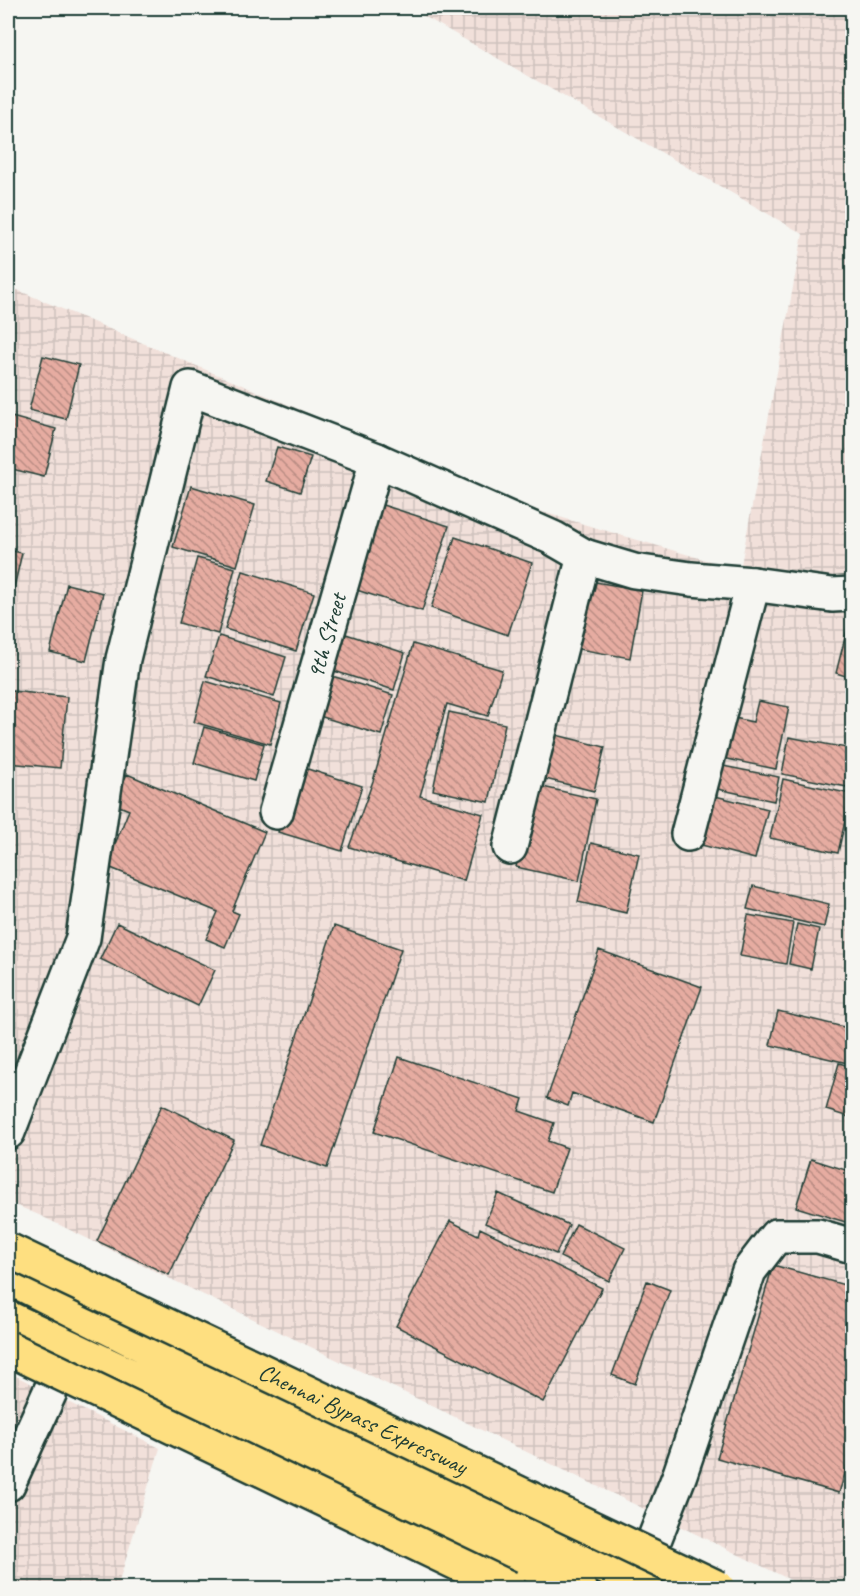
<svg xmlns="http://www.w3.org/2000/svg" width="860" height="1596" font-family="Caveat,sans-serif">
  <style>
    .industrial { fill: url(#industrial-grid) }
    .building { fill: url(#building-back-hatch); stroke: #1f3d34; stroke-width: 1.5 }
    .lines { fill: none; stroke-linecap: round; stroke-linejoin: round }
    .minor-casing { stroke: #1f3d34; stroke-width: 38 }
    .major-casing { stroke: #1f3d34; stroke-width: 38 }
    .minor { stroke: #f6f6f2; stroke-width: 33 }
    .major { stroke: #fedf80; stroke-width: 33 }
    .highway-bridge-casing { stroke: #1f3d34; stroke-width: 38; stroke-linecap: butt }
    .highway-bridge { stroke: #fedf80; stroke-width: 33 }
    .labels { text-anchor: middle; stroke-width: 6; stroke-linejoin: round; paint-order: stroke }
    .street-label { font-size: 24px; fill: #1f3d34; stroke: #f6f6f2 }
  </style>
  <defs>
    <pattern id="industrial-grid" width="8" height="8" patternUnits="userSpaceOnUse" patternTransform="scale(1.5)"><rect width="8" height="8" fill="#f1e0da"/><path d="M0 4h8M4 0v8" fill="none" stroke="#cec1bc"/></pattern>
    <pattern id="building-back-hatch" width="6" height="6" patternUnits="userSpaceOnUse" patternTransform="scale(1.5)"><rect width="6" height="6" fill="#e6aca1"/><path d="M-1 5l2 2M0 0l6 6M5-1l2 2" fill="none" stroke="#ba8d84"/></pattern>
  </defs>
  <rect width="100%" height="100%" fill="#f6f6f2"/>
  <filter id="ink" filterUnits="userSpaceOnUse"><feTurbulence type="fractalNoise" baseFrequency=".0167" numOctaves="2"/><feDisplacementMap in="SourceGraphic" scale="12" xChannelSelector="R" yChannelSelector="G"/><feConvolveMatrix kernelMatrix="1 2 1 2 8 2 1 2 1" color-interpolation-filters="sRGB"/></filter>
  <g filter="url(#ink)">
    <!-- industrial -->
    <path class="industrial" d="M410,8h442v1580h-45l-768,-373 -31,-13v-916l531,225 201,59 63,-336z
      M8,1372l152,76 -43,140h-109z"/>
    <!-- building -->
    <path class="building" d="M8,132l4,14 -4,19z
      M43,356l36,9 -13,54 -37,-9z
      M8,416l48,13 -12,48 -36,-9z
      M277,447l34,10 -11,35 -34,-11z
      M191,486l64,19 -18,61 -64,-19z
      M370,501l79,25 -27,85 -78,-25z
      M455,537l77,26 -24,72 -77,-27z
      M8,550l14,3 -13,56 -1,-1z
      M197,558l38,10 -17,66 -39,-11z
      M243,571l71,22 -18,58 -71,-22z
      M578,579l64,11 -12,68 -63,-11z
      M67,584l36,9 -17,68 -36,-9z
      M852,610v68l-16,-5z
      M346,634l59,19 -11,37 -60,-19z
      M219,636l67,21 -12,40 -68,-21z
      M413,644l89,26 -14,46 -41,-12 -27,92 63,18 -19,67 -115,-34 24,-66z
      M329,675l64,20 -12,40 -65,-20z
      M205,681l76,22 -11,41 -76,-22z
      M12,691l55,6 -7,71 -52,-5v-28z
      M758,701l31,6 -13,62 -59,-12 8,-41 28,6z
      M449,712l56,12 -16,78 -56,-12z
      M204,727l60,17 -10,37 -60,-18z
      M544,732l61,15 -11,44 -61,-15z
      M789,737l63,12v39l-70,-14z
      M713,764l66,13 -5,24 -66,-14z
      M298,766l64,20 -20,65 -64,-19z
      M127,774l138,58 -33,79 7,3 -14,33 -19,-8 12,-27 -112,-46 23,-56 -15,-6z
      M783,779l68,15 -13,59 -68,-15z
      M534,785l62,14 -17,82 -63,-14z
      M707,794l61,15 -13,50 -61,-16z
      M591,843l48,11 -13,59 -48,-11z
      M753,886l76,18 -5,23 -77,-18z
      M748,915l45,8 -7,41 -46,-8z
      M117,923l98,47 -17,36 -98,-47z
      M797,924l22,5 -8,40 -22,-5z
      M334,926l67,23 -74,219 -67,-23z
      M599,950l103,37 -48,135 -82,-29 -4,13 -21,-8z
      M778,1011l74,18v35l-82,-19z
      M399,1057l124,42 -4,12 35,12 -6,18 19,7 -15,44 -178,-60z
      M839,1063l13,4v51l-26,-8z
      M162,1105l72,35 -65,135 -72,-34z
      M811,1159l41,13v52l-56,-17z
      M498,1193l71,32 -13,29 -71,-31z
      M450,1221l28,14 2,-7 122,60 -59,114 -147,-76z
      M576,1224l49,24 -16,33 -49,-24z
      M773,1265l79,22v164l-13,42 -122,-35z
      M647,1281l23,9 -35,94 -23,-9z"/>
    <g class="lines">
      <!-- minor casing -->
      <g class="minor-casing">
        <g id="minor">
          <path id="s1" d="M276,812l101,-352"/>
          <path d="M688,834l65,-250"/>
          <path d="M510,847l74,-291"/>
          <path d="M8,1132l75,-194 40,-279 67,-271 187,72 176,78 31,18 50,15 57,8 62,5 79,11 20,-1"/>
          <path d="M8,1484l62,-136"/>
          <path d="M638,1581l42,-107 69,-203 27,-35h42l34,10"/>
        </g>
      </g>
      <!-- major casing -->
      <g class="major-casing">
        <path id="major" d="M8,1277l232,117 409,194
          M8,1318l572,270"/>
      </g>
      <!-- minor -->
      <use href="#minor" class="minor"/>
      <!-- major -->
      <use href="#major" class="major"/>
      <!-- highway-bridge casing -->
      <g class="highway-bridge-casing">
        <g id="highway-bridge">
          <path id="s2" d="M8,1250l710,338"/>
          <path d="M8,1348l501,240"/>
        </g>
      </g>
      <!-- highway-bridge -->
      <use href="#highway-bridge" class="highway-bridge"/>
    </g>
  </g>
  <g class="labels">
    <!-- street labels -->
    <g class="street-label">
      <text dy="8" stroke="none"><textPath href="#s1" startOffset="183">9th Street</textPath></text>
      <text dy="8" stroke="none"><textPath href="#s2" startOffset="393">Chennai Bypass Expressway</textPath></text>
    </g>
  </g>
  <!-- margin -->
  <rect width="860" height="1596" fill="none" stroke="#f6f6f2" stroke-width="30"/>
  <rect x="15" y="15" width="830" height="1566" fill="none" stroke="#1f3d34" stroke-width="2" filter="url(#ink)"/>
</svg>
